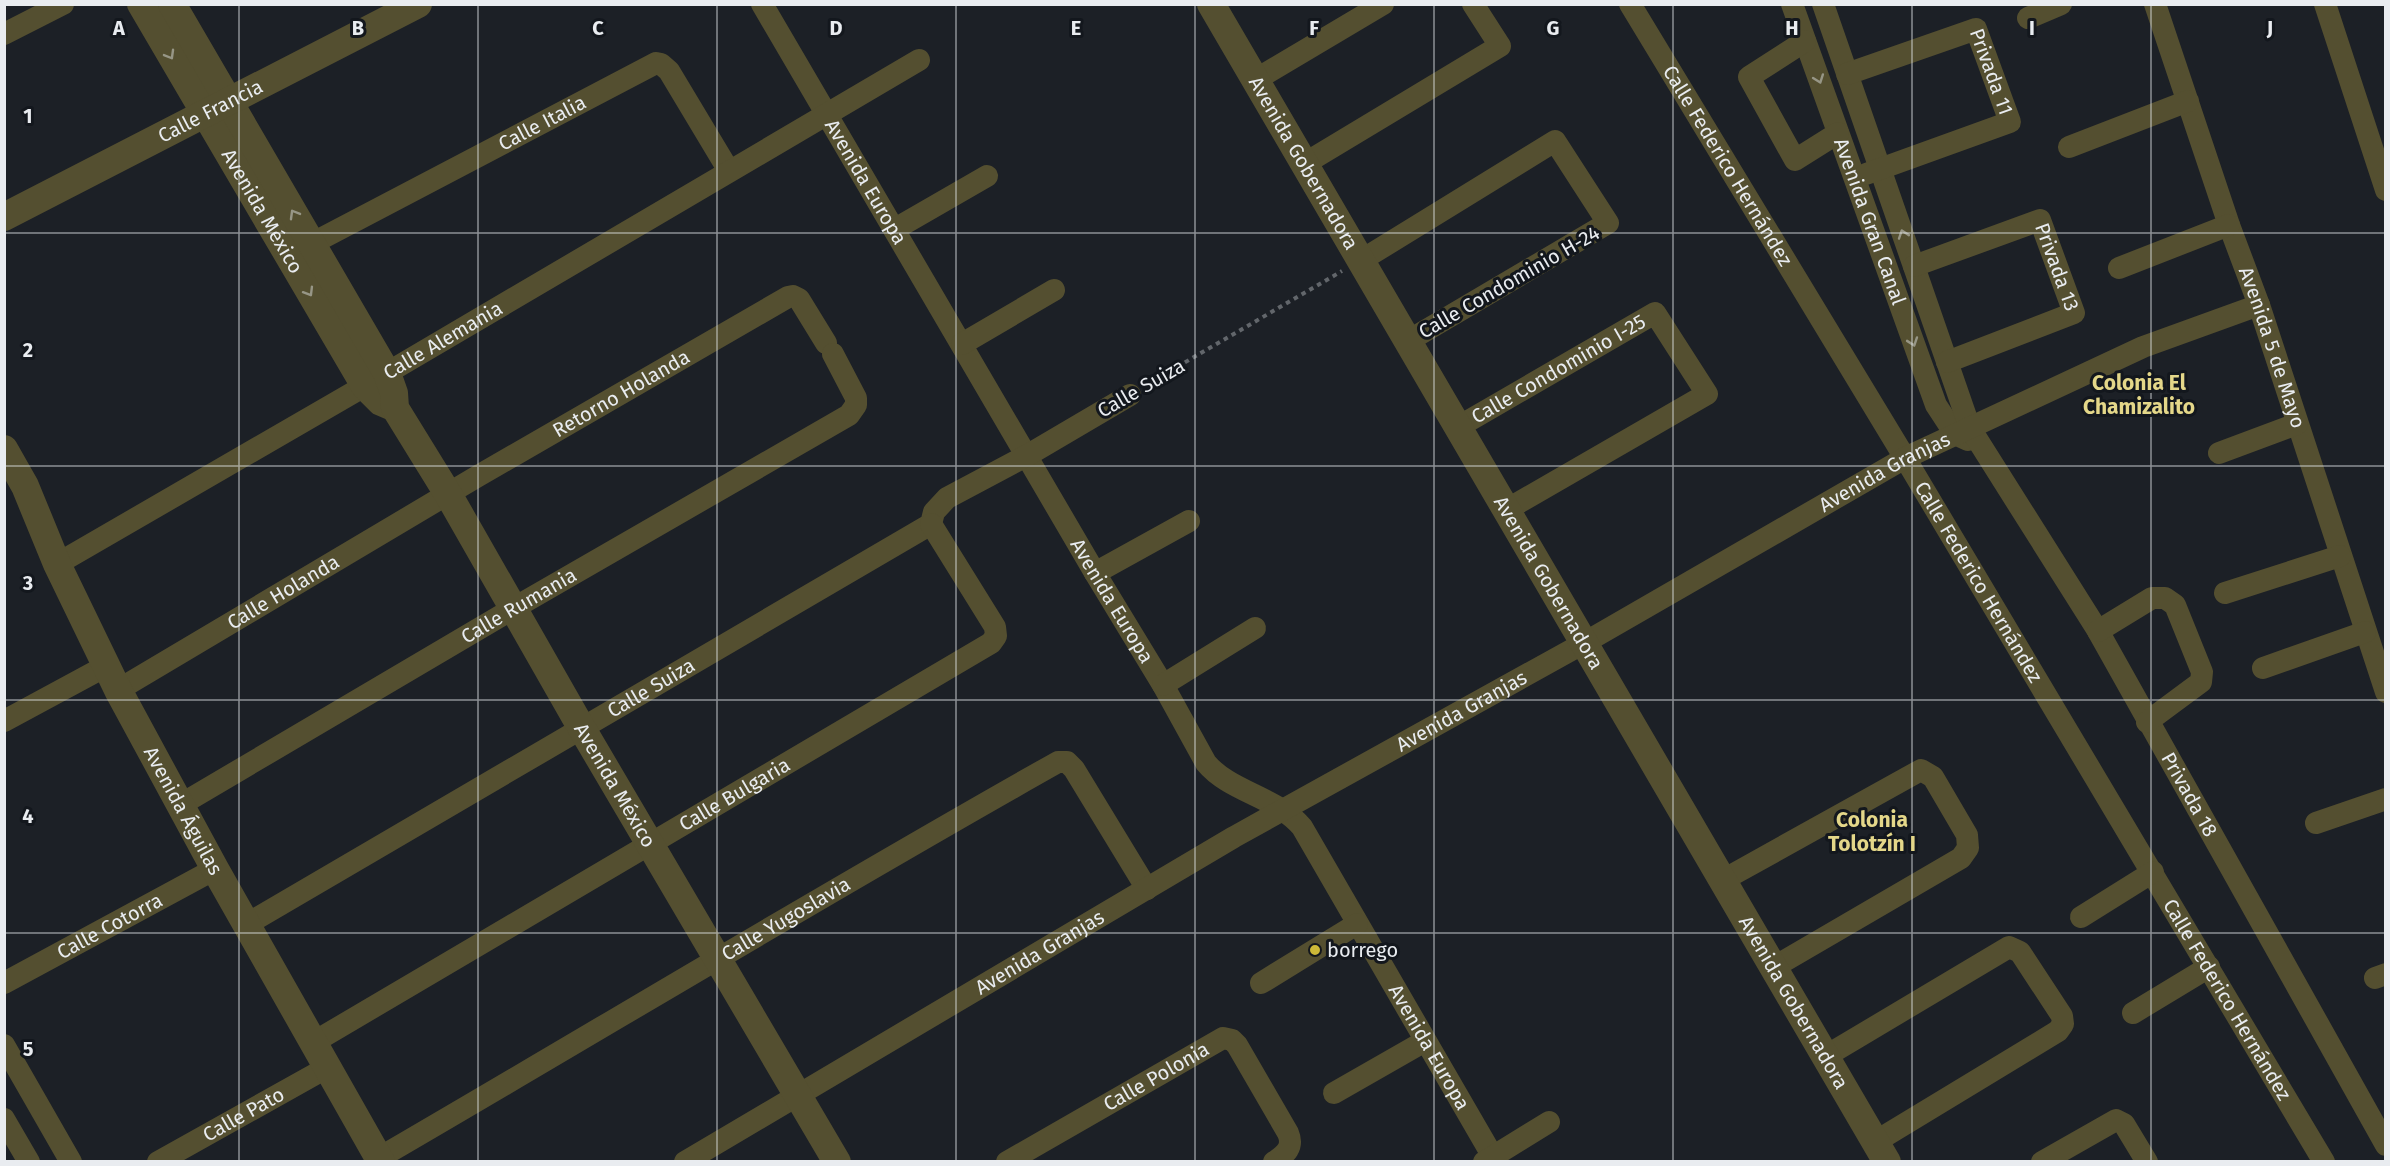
<svg xmlns="http://www.w3.org/2000/svg" width="2390" height="1166" font-family="'Fira Sans',sans-serif">
  <style>
    .lines { fill: none; stroke-linecap: round; stroke-linejoin: round }
    .path { stroke: #62666b; stroke-width: 4; stroke-dasharray: 4.5 4.5; stroke-linecap: butt }
    .minor { stroke: #544f30; stroke-width: 22 }
    .tertiary { stroke: #544f30; stroke-width: 28 }
    .oneway { stroke: #979686 }
    .grid { fill: none; stroke: #e9ecf0; stroke-width: 1.5; stroke-opacity: 0.55 }
    .poi-dot { fill: #cdb938; stroke: #13171d; stroke-width: 2 }
    .labels { text-anchor: middle; stroke-width: 6; stroke-linejoin: round; paint-order: stroke }
    .street-label { font-size: 20px; fill: #e9ecf0; stroke: #13171d }
    .poi-label { font-size: 20px; fill: #e9ecf0; stroke: #13171d; text-anchor: start }
    .neighbourhood-label { font-size: 21px; font-weight: bold; fill: #e4d789; stroke: #13171d }
    .grid-label { font-size: 20px; text-anchor: middle; font-weight: bold; fill: #e9ecf0; stroke: #13171d; stroke-width: 6; stroke-linejoin: round; paint-order: stroke }
  </style>
  <rect width="100%" height="100%" fill="#1c2026"/>
  <g class="lines">
    <!-- path -->
    <path class="path" d="M1146,385l196,-114"/>
    <!-- minor -->
    <g class="minor">
      <path id="s1" d="M762,4l333,569 68,112 43,78c24,29 71,34 96,64l194,335"/>
      <path id="s2" d="M1630,4l275,454 419,704"/>
      <path id="s3" d="M1792,4l144,401 19,29 13,6"/>
      <path id="s4" d="M1823,4l147,424 128,203 288,514"/>
      <path id="s5" d="M2155,4l74,221 30,80 127,387"/>
      <path d="M2325,4l61,186"/>
      <path d="M2028,18l33,-14"/>
      <path d="M4,34l59,-30"/>
      <path d="M1805,41l-56,36 46,83 43,-27"/>
      <path id="s6" d="M1847,74l129,-45 34,93 -144,52"/>
      <path d="M1255,80l128,-76"/>
      <path d="M2069,147l119,-46"/>
      <path d="M1304,164l196,-118 -27,-42"/>
      <path d="M895,229l92,-53"/>
      <path id="s7" d="M311,244l345,-181 5,1 8,7 60,100"/>
      <path d="M1360,261l195,-120 53,82 -200,118"/>
      <path id="s8" d="M1914,266l126,-46 34,93 -127,49"/>
      <path d="M2119,268l110,-43"/>
      <path d="M962,344l92,-54"/>
      <path id="s9" d="M1458,427l197,-114 52,81 -201,116"/>
      <path d="M2219,453l78,-29"/>
      <path id="s10" d="M57,564l330,-191 532,-313"/>
      <path d="M1095,573l94,-52"/>
      <path d="M2225,593l115,-37"/>
      <path d="M2098,631l54,-33h13l10,7 27,67 -1,10 -54,40"/>
      <path d="M2263,668l102,-36"/>
      <path d="M1163,685l92,-57"/>
      <path id="s11" d="M118,690l360,-214 310,-179 5,-1 6,3 27,44"/>
      <path d="M4,721l102,-55"/>
      <path id="s12" d="M180,805l334,-197 335,-193 7,-10v-7l-23,-44"/>
      <path d="M2316,823l70,-24"/>
      <path d="M1723,880l198,-110 12,7 34,58 1,13 -7,10 -187,109"/>
      <path d="M2081,917l72,-45"/>
      <path id="s13" d="M247,924l684,-400 3,-12 13,-14 81,-43 102,-60"/>
      <path d="M2375,978l11,-4"/>
      <path id="s14" d="M4,983l211,-114"/>
      <path d="M1261,983l96,-59"/>
      <path d="M2133,1013l76,-46"/>
      <path id="s15" d="M314,1042l677,-399 5,-7 -1,-9 -64,-103"/>
      <path d="M4,1045l67,117"/>
      <path d="M1826,1056l183,-109 11,5 42,64 1,8 -5,7 -183,111"/>
      <path d="M1334,1093l91,-52"/>
      <path d="M4,1119l25,43"/>
      <path id="s16" d="M379,1158c227,-132 451,-268 679,-396h9l7,7 73,120"/>
      <path id="s17" d="M158,1162l170,-95"/>
      <path id="s18" d="M685,1162l549,-325 350,-194 321,-185 238,-111 116,-42"/>
      <path id="s19" d="M1007,1162l216,-124 9,2 5,5 51,88c6,14 -2,21 -14,29"/>
      <path d="M1484,1162l65,-40"/>
      <path d="M2042,1162l74,-42 8,4 23,38"/>
    </g>
    <!-- tertiary -->
    <g class="tertiary">
      <path id="s20" d="M141,4l224,382 16,16 14,6"/>
      <path id="s21" d="M172,4l215,369 7,20 1,15 53,86 133,233 256,435"/>
      <path id="s22" d="M1211,4l676,1158"/>
      <path id="s23" d="M4,217l414,-213"/>
      <path id="s24" d="M4,449l21,37 32,78 61,126 97,179 166,293"/>
    </g>
  </g>
  <!-- one-way arrows -->
  <defs><path id="oneway-chevron" d="M-2-3.5L2.5 0L-2 3.5" fill="none" stroke-width="1.6" stroke-linecap="round" stroke-linejoin="round" transform="scale(1.5)"/></defs>
  <g class="oneway">
    <use href="#oneway-chevron" transform="translate(170 55) rotate(60)"/>
    <use href="#oneway-chevron" transform="translate(1819 79) rotate(70)"/>
    <use href="#oneway-chevron" transform="translate(294 214) rotate(-120)"/>
    <use href="#oneway-chevron" transform="translate(1903 234) rotate(-109)"/>
    <use href="#oneway-chevron" transform="translate(309 292) rotate(59)"/>
    <use href="#oneway-chevron" transform="translate(1913 342) rotate(71)"/>
  </g>
  <!-- grid -->
  <path class="grid" d="M239,4v1158M478,4v1158M717,4v1158M956,4v1158M1195,4v1158M1434,4v1158M1673,4v1158M1912,4v1158M2151,4v1158M4,233h2382M4,466h2382M4,700h2382M4,933h2382"/>
  <!-- markers -->
  <circle class="poi-dot" cx="1315" cy="950" r="6"/>
  <g class="labels">
    <!-- street labels -->
    <g class="street-label">
      <text dy="7" stroke="none"><textPath href="#s6" startOffset="182">Privada 11</textPath></text>
      <text dy="7" stroke="none"><textPath href="#s23" startOffset="232">Calle Francia</textPath></text>
      <text dy="7" stroke="none"><textPath href="#s7" startOffset="261">Calle Italia</textPath></text>
      <text dy="7" stroke="none"><textPath href="#s22" startOffset="184">Avenida Gobernadora</textPath></text>
      <text dy="7" stroke="none"><textPath href="#s2" startOffset="189">Calle Federico Hernández</textPath></text>
      <text dy="7" stroke="none"><textPath href="#s1" startOffset="206">Avenida Europa</textPath></text>
      <text dy="7" stroke="none"><textPath href="#s20" startOffset="240">Avenida México</textPath></text>
      <text dy="7" stroke="none"><textPath href="#s3" startOffset="231">Avenida Gran Canal</textPath></text>
      <text dy="7" stroke="none"><textPath href="#s8" startOffset="184">Privada 13</textPath></text>
      <text transform="translate(1509 282) rotate(-30)" y="7">Calle Condominio H-24</text>
      <text dy="7" stroke="none"><textPath href="#s10" startOffset="446">Calle Alemania</textPath></text>
      <text dy="7" stroke="none"><textPath href="#s5" startOffset="363">Avenida 5 de Mayo</textPath></text>
      <text dy="7" stroke="none"><textPath href="#s9" startOffset="116">Calle Condominio I-25</textPath></text>
      <text transform="translate(1141 388) rotate(-30)" y="7">Calle Suiza</text>
      <text dy="7" stroke="none"><textPath href="#s11" startOffset="584">Retorno Holanda</textPath></text>
      <text dy="7" stroke="none"><textPath href="#s18" startOffset="1384">Avenida Granjas</textPath></text>
      <text dy="7" stroke="none"><textPath href="#s2" startOffset="675">Calle Federico Hernández</textPath></text>
      <text dy="7" stroke="none"><textPath href="#s22" startOffset="670">Avenida Gobernadora</textPath></text>
      <text dy="7" stroke="none"><textPath href="#s11" startOffset="192">Calle Holanda</textPath></text>
      <text dy="7" stroke="none"><textPath href="#s1" startOffset="692">Avenida Europa</textPath></text>
      <text dy="7" stroke="none"><textPath href="#s12" startOffset="393">Calle Rumania</textPath></text>
      <text dy="7" stroke="none"><textPath href="#s13" startOffset="468">Calle Suiza</textPath></text>
      <text dy="7" stroke="none"><textPath href="#s18" startOffset="898">Avenida Granjas</textPath></text>
      <text dy="7" stroke="none"><textPath href="#s21" startOffset="900">Avenida México</textPath></text>
      <text dy="7" stroke="none"><textPath href="#s15" startOffset="488">Calle Bulgaria</textPath></text>
      <text dy="7" stroke="none"><textPath href="#s4" startOffset="876">Privada 18</textPath></text>
      <text dy="7" stroke="none"><textPath href="#s24" startOffset="404">Avenida Águilas</textPath></text>
      <text dy="7" stroke="none"><textPath href="#s16" startOffset="472">Calle Yugoslavia</textPath></text>
      <text dy="7" stroke="none"><textPath href="#s14" startOffset="120">Calle Cotorra</textPath></text>
      <text dy="7" stroke="none"><textPath href="#s18" startOffset="412">Avenida Granjas</textPath></text>
      <text dy="7" stroke="none"><textPath href="#s2" startOffset="1161">Calle Federico Hernández</textPath></text>
      <text dy="7" stroke="none"><textPath href="#s22" startOffset="1156">Avenida Gobernadora</textPath></text>
      <text dy="7" stroke="none"><textPath href="#s1" startOffset="1250">Avenida Europa</textPath></text>
      <text dy="7" stroke="none"><textPath href="#s19" startOffset="172">Calle Polonia</textPath></text>
      <text dy="7" stroke="none"><textPath href="#s17" startOffset="98">Calle Pato</textPath></text>
    </g>
    <!-- poi labels -->
    <g class="poi-label">
      <text x="1327" y="957">borrego</text>
    </g>
    <!-- neighbourhood labels -->
    <g class="neighbourhood-label">
      <text x="2139" y="390">Colonia El<tspan x="2139" dy="24">Chamizalito</tspan></text>
      <text x="1872" y="827">Colonia<tspan x="1872" dy="24">Tolotzín I</tspan></text>
    </g>
  </g>
  <g class="grid-label">
    <text x="119" y="35">A</text>
    <text x="358" y="35">B</text>
    <text x="598" y="35">C</text>
    <text x="836" y="35">D</text>
    <text x="1076" y="35">E</text>
    <text x="1314" y="35">F</text>
    <text x="1553" y="35">G</text>
    <text x="1792" y="35">H</text>
    <text x="2032" y="35">I</text>
    <text x="2270" y="35">J</text>
    <text x="28" y="123">1</text>
    <text x="28" y="357">2</text>
    <text x="28" y="590">3</text>
    <text x="28" y="823">4</text>
    <text x="28" y="1056">5</text>
  </g>
  <!-- border -->
  <rect width="2390" height="1166" fill="none" stroke="#e9ecf0" stroke-width="12"/>
</svg>
